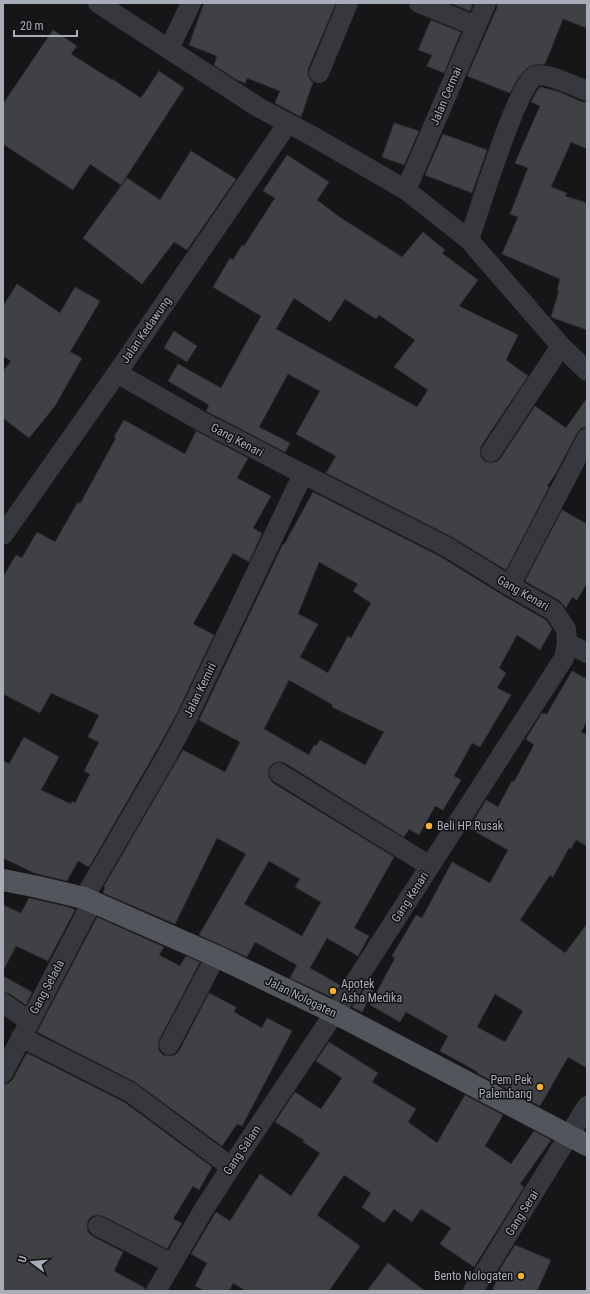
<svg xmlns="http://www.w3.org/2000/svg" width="590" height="1294" font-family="'Roboto Condensed',sans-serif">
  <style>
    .building { fill: #404145; stroke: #303034; fill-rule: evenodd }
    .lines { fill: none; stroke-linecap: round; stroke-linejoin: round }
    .minor { stroke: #37383d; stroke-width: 20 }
    .major { stroke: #53555c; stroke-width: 22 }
    .poi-dot { fill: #f2b134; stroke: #111113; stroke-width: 1.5 }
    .labels { text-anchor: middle; stroke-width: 3; stroke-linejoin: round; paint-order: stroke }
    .street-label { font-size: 12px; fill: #a8adb8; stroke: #111113 }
    .poi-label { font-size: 12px; fill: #a8adb8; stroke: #111113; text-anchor: start }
  </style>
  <rect width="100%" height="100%" fill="#161618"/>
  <!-- building -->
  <path class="building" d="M204,3h132l-28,66v6l2,5 3,2 -12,35 -26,-14 5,-12 -33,-13 -2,5 -8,-3 -23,-15 3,-9 -28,-11z
    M450,3h23l-3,8z
    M497,3h90v25l-24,-9 -18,45 -12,1 -6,3 -9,10 -8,15 -43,-17 30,-68z
    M431,20l30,12 -17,41 -17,-7 5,-11 -14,-5z
    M53,30l24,16 -6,8 41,26v-1l29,19 18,-27 25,17 -63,97 -31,-21 -17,26 -70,-46v-40z
    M540,87l17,4 25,11h5v47l-16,-7 -20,45 16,6 -2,3 22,7v127l-36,-13 8,-26h-2l3,-12 -58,-25 16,-37 -8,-3 18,-46 -13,-5 25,-57 -9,-4 6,-11z
    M394,123l25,8 -15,34 -22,-8z
    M443,134l44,16 -15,43 -47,-18z
    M191,151l45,28 -49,71 -13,-8 -32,42 -59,-46 44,-60 33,22z
    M287,155l42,27 -12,18 21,16 64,41 21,-25 22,18 -3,3 36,27 -19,26 59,29 -12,25 22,16 -47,70 -1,6 1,5 3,4 7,2 5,-1 4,-3 35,-53 31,22 21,-30v29l-6,1 -4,5 -21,40 -9,13 2,1 -43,83 -54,-33 -126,-64 10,-17 -40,-22 24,-43 -32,-17 -29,53 31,16 -5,9 -79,-41 3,-6 -41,-24 10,-17 43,24 40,-72 -48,-29 17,-29 3,2 9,-15 2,1 31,-48 -12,-7zM294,298l36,24 15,-23 31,20 3,-4 36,25 -21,27 34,23 -11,17 -141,-78z
    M17,284l43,29 15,-26 25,14 -30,51 12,6 -27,48 -26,32 -26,-20v-47l8,-10 -8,-5v-50z
    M174,331l23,15 -10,16 -23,-14z
    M124,420l61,34 11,-23 52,27 -11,20 34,18 -18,32 9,5 -13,29 -16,-9 -40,71 21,11 -36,76 -23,42 -66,114 -11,-6 -11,20 -33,-8 -31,-15v-98l6,4 15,-27 35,20 -18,33 30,14 1,-3 3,2 15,-29 -6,-3 15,-29 -11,-5 11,-22 -48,-22 -11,20 -37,-19v-117l13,-22 6,3 15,-26 18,10 23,-40 2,2 36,-66 -2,-1z
    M313,492l128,65 63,39 42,24 6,9 -12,21 -23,-15 -18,33 7,5 -9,15 14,7 -31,52 -8,-4 -18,33 7,4 -18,30 -8,-4 -16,29 -10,-6 -5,8 -119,-74 -5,-1 -6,1 -5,4 -1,6 1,5 4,5 121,74 -40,71 15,8 -11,20 -31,-18 -17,30 30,17 -9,12 -41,-19 7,-13 -42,-23 -8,15 -48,-22 47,-81 -29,-16 -42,86 -72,-31 2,-6 -1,-1 79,-136 42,22 15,-30 -41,-22 84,-176 1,1zM319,562l39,22 -5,7 18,12 -20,35 -3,-2 -20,37 -28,-16 18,-33 -20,-10zM289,680l44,25 -1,2 52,25 -19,33 -45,-25 -4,6 -2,-1 -5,10 -45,-26zM269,861l31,18 -5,8 26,15 -19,34 -58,-32z
    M562,510l25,14v59l-10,17 -5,-3 -6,11 -6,-7 -35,-20z
    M572,671l15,8v42l-6,11 6,3v111l-11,-6 -5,9 -2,-1 -16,29 -3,-2 -30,45 45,33 22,-29v144l-19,-11 -28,49 -63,-33 1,-1 -38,-21 8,-15 -42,-24 -6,10 -30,-17 25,-47 -3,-2 13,-22 11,-19 6,3 30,-56 38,21 18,-33 -39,-22 17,-28 12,7 14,-26 2,1 20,-37 -8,-6 16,-26 5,1zM495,994l28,17 -18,31 -28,-15z
    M29,898l39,9 7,3 -27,51 -32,-15 -13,25v-66l18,8z
    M97,917l67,30 -5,8 21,11 6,-10 14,6 -41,78 -1,6 1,5 4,4 7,1 5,-1 4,-4 30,-58 27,14 -2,5 28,16 5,-10 25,13 -50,95 -5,-2 -15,22 -87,-64 -98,-50z
    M3,976l29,16 -6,13 -16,-11 -7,-2z
    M366,987l7,4 -11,21 -10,-5z
    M329,1042l49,31 -6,9 44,27 -8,13 29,21 28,-48 38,20 -18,31 26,18 23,-33 17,9 -31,44 4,3 -50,80 -34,-23 11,-16 -30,-19 -9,13 -18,-13 -10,14 -22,-16 9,-14 -27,-18 -27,40 43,31 -31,45h-83l-13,-8 -4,8h-24l-10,-5 12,-23 -16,-9 25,-42 14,9 30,-47 31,22 29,-43 -17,-11 1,-2 -29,-18 20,-30 26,17 21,-31 -26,-17z
    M27,1053l97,49 88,65 -13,23 -6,-4 -20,33 9,4 -15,26 -64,-33 -6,-1 -5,1 -4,4 -1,7 1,5 4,4 31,16 -9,19 31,17v3h-142v-207l6,-1 4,-4z
    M515,1245l36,15 -14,31h-45l4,-9 -3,-2z
    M388,1263l37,28h-58z"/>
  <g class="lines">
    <!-- minor -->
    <path class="minor" d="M98,3l160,104 56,30 92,53 63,50 92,106 26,25
      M419,3l57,23
      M169,49l22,-46
      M319,73l29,-70
      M406,190l80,-187
      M469,240c8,-23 49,-158 66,-164 11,-4 40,10 52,15
      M117,373l82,47 104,54 144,73 63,39 44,25 12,18 1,14 -3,15 -214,332 -119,177 -27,42 -48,82
      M491,452l70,-106
      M3,535l114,-162 171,-250
      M510,586l77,-148
      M567,643l20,10
      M279,773l151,93
      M84,898l81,-139 23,-43 115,-242
      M3,1003l26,18
      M21,1037l109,55 101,75
      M169,1045l47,-89
      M3,1073l89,-171
      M98,1226l74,38
      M473,1291l114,-185"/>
    <!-- major -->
    <path class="major" d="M3,880l35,7 46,11 132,58 119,57 252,132"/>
  </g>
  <!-- markers -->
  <g class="poi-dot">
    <circle cx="429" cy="826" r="4"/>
    <circle cx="333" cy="991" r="4"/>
    <circle cx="540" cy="1087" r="4"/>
    <circle cx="521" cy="1276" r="4"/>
  </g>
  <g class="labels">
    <!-- street labels -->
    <g class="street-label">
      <text transform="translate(446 96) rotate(-67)" y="4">Jalan Cermai</text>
      <text transform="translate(146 330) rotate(-55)" y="4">Jalan Kedawung</text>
      <text transform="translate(237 440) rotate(28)" y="4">Gang Kenari</text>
      <text transform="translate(523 593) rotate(30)" y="4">Gang Kenari</text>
      <text transform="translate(200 690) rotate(-64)" y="4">Jalan Kemiri</text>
      <text transform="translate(410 897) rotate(-57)" y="4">Gang Kenari</text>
      <text transform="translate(47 987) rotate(-62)" y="4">Gang Selada</text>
      <text transform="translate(301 997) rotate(26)" y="4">Jalan Nologaten</text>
      <text transform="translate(242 1150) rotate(-56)" y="4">Gang Salam</text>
      <text transform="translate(522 1213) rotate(-58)" y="4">Gang Serai</text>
    </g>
    <!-- poi labels -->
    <g class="poi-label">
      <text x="437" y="830">Beli HP Rusak</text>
      <text x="341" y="988">Apotek<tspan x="341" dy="14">Asha Medika</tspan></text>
      <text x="532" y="1084" text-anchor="end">Pem Pek<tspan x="532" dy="14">Palembang</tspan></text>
      <text x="513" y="1280" text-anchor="end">Bento Nologaten</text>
    </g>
  </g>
  <!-- border -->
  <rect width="590" height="1294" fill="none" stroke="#a8adb8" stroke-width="8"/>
  <!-- north arrow -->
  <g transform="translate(32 1262) rotate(286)" stroke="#111113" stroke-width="3" paint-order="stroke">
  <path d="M0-3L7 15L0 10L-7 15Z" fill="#a8adb8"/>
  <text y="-6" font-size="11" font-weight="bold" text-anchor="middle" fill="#a8adb8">U</text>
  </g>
  <!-- scale -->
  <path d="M14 30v6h63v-6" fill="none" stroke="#a8adb8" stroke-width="2"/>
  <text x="20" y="30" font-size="12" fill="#a8adb8" stroke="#111113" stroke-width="3" paint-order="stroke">20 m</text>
</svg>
